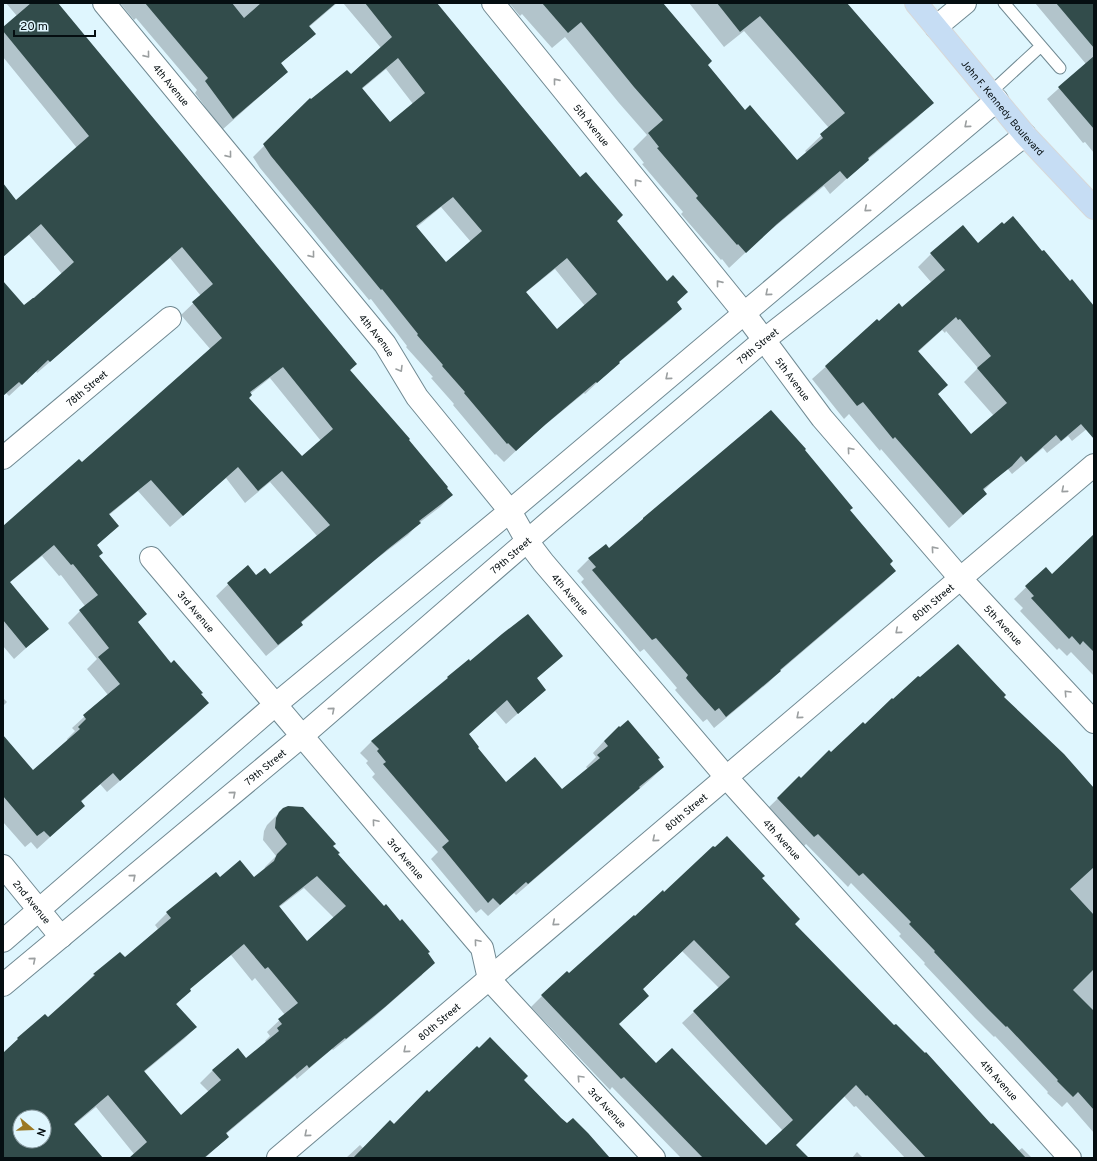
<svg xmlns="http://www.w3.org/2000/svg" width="1097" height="1161" font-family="Overpass,sans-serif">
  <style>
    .shadow { fill: #0003; fill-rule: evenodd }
    .building { fill: #324c4b; fill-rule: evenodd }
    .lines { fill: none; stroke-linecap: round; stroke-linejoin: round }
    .service-casing { stroke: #708992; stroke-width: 13 }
    .minor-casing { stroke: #708992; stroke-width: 24 }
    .tertiary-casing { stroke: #708992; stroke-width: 24 }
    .primary-casing { stroke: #d7d8d9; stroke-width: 24 }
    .service { stroke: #fff; stroke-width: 11 }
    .minor { stroke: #fff; stroke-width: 22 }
    .tertiary { stroke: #fff; stroke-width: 22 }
    .primary { stroke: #c6ddf4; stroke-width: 22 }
    .oneway { stroke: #9b9fa0 }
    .labels { text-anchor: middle; stroke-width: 4; stroke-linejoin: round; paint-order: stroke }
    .street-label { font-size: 10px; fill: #050e11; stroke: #dff6fe }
  </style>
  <rect width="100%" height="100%" fill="#dff6fe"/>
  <!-- shadow -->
  <path class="shadow" d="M6,3h51l299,361 -6,7 58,69 44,55 -12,12 -21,16 -11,12 -33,25 -74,63 1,2 -12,11 -24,20 -50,-60 31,-30 9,10h14l47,-40 -47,-54 -25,21 -19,-25 -56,49 -32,-36 -29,24 9,11 -22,20 2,11 39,65 34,43 37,38 -12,12 -89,77 -7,-8 -19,18 3,4 -47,43 -6,-7 -6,5 -22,-25v-86l30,36 35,-31 -1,-2 8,-8 -3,-3 36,-33 -21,-26 10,-10 -29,-36 17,-17 -24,-31 -2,1 -17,-20 -33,27 38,46 -33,30 -11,-13v-119l78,-64 130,-113 -30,-35 20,-19 -31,-38 -133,115 -1,-2 -27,25 -3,-3 -3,3v-73l59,-49 -33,-39 -26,22v-72l13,16 61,-53 -74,-91v-29l14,-12zM270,378l51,63 -19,17 -54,-60 2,-4z
    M120,3h217l-28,24 5,7 -34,30 7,8 -12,11 -53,47 -27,-37 2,-3 -61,-72 -2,2z
    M343,3h93l231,279 20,10 -11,11 5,6 -11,11 -53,44 -32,30 -1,-1 -51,42 -29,27 -8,-8 -1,1 -42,-50 1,-1 -23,-26 2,-1 -27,-30 1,-1 -36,-47 -2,1 -109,-132 -7,-11 57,-57 40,-24 31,-28zM386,69l27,35 -23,20 -28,-35zM441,207l30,35 -25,21 -30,-35zM555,269l30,37 -28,25 -32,-38z
    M509,3h152l46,62 38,46 52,50 10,-8 -2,-2 24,-23 -85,-97 -20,16 -35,-44h157l87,99 -16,16 -51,43 -36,33 -6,-8 -64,53 -31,29 -7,-9 -1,1 -40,-46 2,-2 -41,-48 2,-1 -11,-14 14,-14 -28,-32 -54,-66 -13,11 -30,-34 -2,2z
    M1035,3h59v150l-9,-11 -2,1 -36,-44 39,-35z
    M978,244l64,8 52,55v116l-22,18 -4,-5 -21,17 -4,-5 -31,26 -5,-6 -24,23 -11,16 -23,21 -68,-79 -1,2 -31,-37 -5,5 -32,-40 65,-58 1,1 24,-14 29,-26 -13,-15 13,-13zM942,330l3,3 1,-2 32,37 -14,14 30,34 -23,19 -34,-40 -19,-43z
    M803,450l92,121 -12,12 -103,88 -12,12 -54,45 -7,-9 -4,3 -28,-32 2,-2 -33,-39 -4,3 -59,-70 3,-3 -7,-8 12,-12 17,-13 3,3 34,-30z
    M1094,536v140l-23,-24 -4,4 -8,-8 -2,2 -37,-39 3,-3 -9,-9 32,-31 6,7z
    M562,656l-26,23 8,11 -38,34 -11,-13 -27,24 9,13 29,35 56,7 26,-21 -2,-2 10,-10 -3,-4 11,-12 53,19 6,7 -12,12 -135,116 -2,-2 -26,23 -7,-7 -5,4 -45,-54 7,-7 -66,-75 3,-3 -9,-11 2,-2 -8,-8 11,-11 98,-82 1,2z
    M1003,697l91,93v343l-27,-31 -5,5 -15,-14 1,-1 -53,-56 -1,1 -19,-19 -51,-54 1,-1 -26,-27 2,-2 -50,-51 -3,4 -42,-43 -3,3 -37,-37 33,-32 2,1 64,-54z
    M3,698l4,4 -4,4z
    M279,813l53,33 5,8 90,100 -5,21 -50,44 -39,31 -1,-1 -35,30 -2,-3 -69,58 2,3 -23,21h-75l4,-4 -38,-47 -22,18 27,33h-98v-104l2,-3 40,-36 3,4 46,-44 26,-22 4,6 34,-30 -3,-4 12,-12 53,-35 34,1 10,-8 1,-4 11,-11 -13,-16 1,-9 3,-6zM304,888l30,30 -27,24 -29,-34zM231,955l21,26 3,-3 30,37 -18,17 3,4 -5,5 1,1 -20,17 -8,-10 -26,22 -12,12 9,9 -28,24 -37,-44 40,-33 12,-12 -20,-22 13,-15zM20,1117h24v24h-24z
    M760,879l33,45 198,202 27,25 4,-3 10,10h-127l-49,-52 -2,1 -10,-11 -49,49 12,13h-126l-69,-71 -2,3 -79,-83 11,-11 27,-21 95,-82zM682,951l37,37 -37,35 101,108 -17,16 -110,-82 -38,-41 24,-34z
    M523,1080l44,44 42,34h-263l14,-13 3,3 30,-23 36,-31z
    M857,1152l6,6h-11z"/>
  <!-- building -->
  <path class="building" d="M31,3h27l299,361 -7,6 60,69 -1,1 39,47 -1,1 6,7 -34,26 2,2 -33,26 -87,73 2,3 -25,20 -51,-62 21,-18 8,10 9,-7 5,6 60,-49 -48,-54 -24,20 -20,-24 -55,49 -32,-36 -42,34 10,12 -22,19 6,8 -4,3 48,58 -9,8 33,41 3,-3 29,33 -2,1 8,9 -89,78 -7,-8 -32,28 4,5 -35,31 -6,-6 -7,5 -34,-40v-61l30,35 47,-41 -2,-2 8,-8 -3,-4 37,-31 -22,-27 11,-9 -30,-38 19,-15 -25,-31 -2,1 -17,-20 -44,37 39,47 -23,19 -23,-28v-94l76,-67 3,3 140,-124 -30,-36 21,-18 -31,-37 -132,115 -2,-2 -26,25 -3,-3 -16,14v-115l21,24 9,-7h1l40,-36 -33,-38 -38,33v-74l13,17 73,-64 -86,-105v-4zM283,367l50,62 -31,27 -53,-58 3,-3 -2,-3z
    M145,3h87l12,15 17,-15h75l-27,23 7,8 -35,29 7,9 -55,47 -28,-38 3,-3z
    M365,3h72l143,174 6,-5 37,43 -6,6 50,60 6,-6 15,17 -11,10 5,7 -63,53 1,1 -23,20 -1,-1 -50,42 -30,27 -8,-8 -1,1 -43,-51 1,-1 -23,-26 1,-1 -26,-30 1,-1 -36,-45 -1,1 -110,-134 -8,-12 47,-46 1,1 36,-29 4,4 41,-37zM398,58l27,35 -35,29 -28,-34zM453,197l29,34 -36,31 -30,-36zM567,258l30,36 -40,35 -31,-37z
    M542,3h121l49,58 -4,4 37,45 5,-5 47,55 26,-22 -3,-4 25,-21 -85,-97 -20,16 -23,-29h130l87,100 -66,55 1,2 -22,19 -7,-8 -63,53 -31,29 -8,-9 -1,1 -41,-47 2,-2 -41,-48 2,-1 -11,-14 15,-13 -29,-33 -53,-65 -13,11z
    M1056,3h38v45z
    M1094,56v73l-36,-42z
    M1013,216l29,35 2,-1 26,31 2,-2 22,27v133l-13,-15 -20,17 -5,-6 -30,27 -5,-6 -9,10 -29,23 4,5 -24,21 -68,-78 -2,2 -30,-37 -6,4 -32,-40 52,-47 2,2 20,-18 3,4 43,-37 -15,-17 33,-28 15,18 24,-21 2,2zM956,317l2,3 2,-1 31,37 -14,12 30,35 -36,31 -33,-40 10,-9 -30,-34z
    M771,410l35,39 -1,1 48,58 -3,2 43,51 -3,3 6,7 -116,99 1,1 -55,46 -7,-9 -4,3 -17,-19 -12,-14 2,-3 -32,-37 -4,2 -60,-70 4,-3 -8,-9 18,-14 3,4 34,-29v-1z
    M1094,534v118l-11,-11 -3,4 -8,-9 -3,3 -38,-41 3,-2 -9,-10 21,-19 6,7z
    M528,614l35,42 -26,22 9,12 -28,24 -11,-14 -38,34 10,13 -1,1 28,34 29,-25 27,32 38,-31 -3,-3 11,-9 -4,-5 15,-15 1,1 8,-7 32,38 -2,1 6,8 -25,20 1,1 -112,96 -2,-2 -26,23 -7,-7 -5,5 -46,-56 7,-6 -66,-77 3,-2 -9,-11 2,-2 -8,-8 77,-63 -1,-1 22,-18 1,2 32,-27z
    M958,644l48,51 -2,2 60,57 30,34v79l-24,22 24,26v54l-21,21 21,21v99l-16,-18 -5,5 -16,-16 1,-1 -51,-54 -1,1 -20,-20 -52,-55 1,-1 -26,-27 2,-2 -48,-49 -4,3 -41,-42 -4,3 -37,-39 22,-22 2,2 28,-28 2,2 32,-30 2,2 27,-26 1,1 25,-23 2,1z
    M288,806l15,1 33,37 -3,2 7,7 -2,1 46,52 2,-2 14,17 2,-2 28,33 -2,1 7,10 -50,44 -39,32 -1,-1 -36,30 -2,-3 -81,68 3,4 -25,21h-75l18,-16 -39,-47 -34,29 29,34h-100v-105l15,-14 -1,-1 28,-24 3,3 47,-42 -2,-1 27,-22 5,5 46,-39 -5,-6 50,-40 4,5 20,-17 14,17 20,-16 3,-7 10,-10 -12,-16 1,-10 3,-6 4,-4zM317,876l29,30 -39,35 -28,-35zM244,944l21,25 3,-2 30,36 -20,16 4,5 -5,4 2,3 -33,27 -8,-10 -26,22 9,10 -40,35 -37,-44 53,-44 -21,-23 15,-13 -1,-2zM20,1117h24v24h-24z
    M727,836l38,40 -3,2 38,41 -5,5 99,101 2,-1 29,29 1,-1 65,72 2,-1 33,35h-100l-59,-63 -1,1 -10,-11 -60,60 13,13h-106l-79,-81 -3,2 -80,-84 26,-24 2,2 65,-58 1,1 28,-26 1,2 49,-46 2,1zM694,940l36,37 -37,34 100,109 -27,25 -94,-97 -16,15 -37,-39 30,-28 -6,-7z
    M490,1037l38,39 -4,4 37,38 6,5 6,-5 15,15 22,25h-257l37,-38 4,4 33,-34 2,2 48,-46 2,2z"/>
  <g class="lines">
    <!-- service casing -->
    <g class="service-casing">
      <path id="service" d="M1004,3l56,65
        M990,93l51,-47"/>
    </g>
    <!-- minor casing -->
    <g class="minor-casing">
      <g id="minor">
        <path id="s1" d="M104,3l281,341 32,53 93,114 17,30 16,21 184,216 343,380"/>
        <path id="s2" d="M493,3l251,310 78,105 138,160 134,144"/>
        <path d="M936,27l29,-24"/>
        <path id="s3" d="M3,458l167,-140"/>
        <path id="s4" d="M151,558l331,390 7,31 165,179"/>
        <path id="s5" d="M3,866l58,71"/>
        <path id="s6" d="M278,1158l816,-693"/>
      </g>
    </g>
    <!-- tertiary casing -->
    <g class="tertiary-casing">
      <g id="tertiary">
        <path d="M3,941l272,-236 235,-194 487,-411"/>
        <path id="s7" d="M3,985l299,-249 247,-214 215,-182 261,-205"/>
      </g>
    </g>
    <!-- primary casing -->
    <g class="primary-casing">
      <g id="primary">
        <path id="s8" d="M916,3l109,132 69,73"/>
      </g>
    </g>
    <!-- service -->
    <use href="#service" class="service"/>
    <!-- minor -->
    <use href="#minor" class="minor"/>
    <!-- tertiary -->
    <use href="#tertiary" class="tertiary"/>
    <!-- primary -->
    <use href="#primary" class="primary"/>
  </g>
  <!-- one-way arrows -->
  <defs><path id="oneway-chevron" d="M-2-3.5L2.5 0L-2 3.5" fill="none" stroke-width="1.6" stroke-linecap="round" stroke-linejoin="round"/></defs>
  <g class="oneway">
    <use href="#oneway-chevron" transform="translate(147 55) rotate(51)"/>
    <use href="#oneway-chevron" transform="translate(556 81) rotate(-129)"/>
    <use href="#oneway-chevron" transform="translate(967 125) rotate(140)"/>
    <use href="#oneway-chevron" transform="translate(229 155) rotate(51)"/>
    <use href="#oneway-chevron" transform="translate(637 182) rotate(-129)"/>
    <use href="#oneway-chevron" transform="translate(867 209) rotate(140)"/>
    <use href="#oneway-chevron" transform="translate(312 255) rotate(51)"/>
    <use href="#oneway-chevron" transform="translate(719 283) rotate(-129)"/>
    <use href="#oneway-chevron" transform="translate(768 293) rotate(140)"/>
    <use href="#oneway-chevron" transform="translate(400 369) rotate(59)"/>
    <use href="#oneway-chevron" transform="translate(668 377) rotate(140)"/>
    <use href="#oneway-chevron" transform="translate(850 450) rotate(-131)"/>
    <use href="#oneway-chevron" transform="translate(1064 490) rotate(140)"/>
    <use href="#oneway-chevron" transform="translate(934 549) rotate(-131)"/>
    <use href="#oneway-chevron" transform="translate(898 631) rotate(139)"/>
    <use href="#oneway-chevron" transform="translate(1067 693) rotate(-133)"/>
    <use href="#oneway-chevron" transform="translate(332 710) rotate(-41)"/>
    <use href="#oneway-chevron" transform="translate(799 716) rotate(139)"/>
    <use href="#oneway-chevron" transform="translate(233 794) rotate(-40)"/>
    <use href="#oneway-chevron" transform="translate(375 822) rotate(-130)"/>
    <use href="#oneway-chevron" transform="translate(655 839) rotate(140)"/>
    <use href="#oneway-chevron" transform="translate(133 877) rotate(-40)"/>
    <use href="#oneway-chevron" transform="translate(555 923) rotate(140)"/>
    <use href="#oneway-chevron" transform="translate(477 942) rotate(-130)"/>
    <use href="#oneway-chevron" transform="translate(33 960) rotate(-40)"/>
    <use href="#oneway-chevron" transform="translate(406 1050) rotate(140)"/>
    <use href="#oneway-chevron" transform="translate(580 1078) rotate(-133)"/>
    <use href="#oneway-chevron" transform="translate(307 1134) rotate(140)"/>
  </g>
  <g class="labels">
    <!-- street labels -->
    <g class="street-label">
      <text dy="4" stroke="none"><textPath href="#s1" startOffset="106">4th Avenue</textPath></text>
      <text dy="4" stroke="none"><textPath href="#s8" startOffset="136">John F. Kennedy Boulevard</textPath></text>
      <text dy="4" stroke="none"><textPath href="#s2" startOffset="157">5th Avenue</textPath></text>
      <text dy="4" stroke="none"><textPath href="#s1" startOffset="430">4th Avenue</textPath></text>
      <text dy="4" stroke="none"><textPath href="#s7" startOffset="989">79th Street</textPath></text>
      <text dy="4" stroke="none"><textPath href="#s2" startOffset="481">5th Avenue</textPath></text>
      <text dy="4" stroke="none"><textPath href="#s3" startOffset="109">78th Street</textPath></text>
      <text dy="4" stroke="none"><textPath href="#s7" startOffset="665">79th Street</textPath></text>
      <text dy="4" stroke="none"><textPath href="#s1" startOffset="754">4th Avenue</textPath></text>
      <text dy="4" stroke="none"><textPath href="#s6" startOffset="859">80th Street</textPath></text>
      <text dy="4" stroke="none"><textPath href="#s4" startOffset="70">3rd Avenue</textPath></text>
      <text dy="4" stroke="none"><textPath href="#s2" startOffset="805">5th Avenue</textPath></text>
      <text dy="4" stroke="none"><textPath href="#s7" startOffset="341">79th Street</textPath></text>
      <text dy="4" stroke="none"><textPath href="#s6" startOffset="535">80th Street</textPath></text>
      <text dy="4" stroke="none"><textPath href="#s1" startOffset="1078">4th Avenue</textPath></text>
      <text dy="4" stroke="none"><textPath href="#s4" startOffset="394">3rd Avenue</textPath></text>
      <text dy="4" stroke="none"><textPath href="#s5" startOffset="46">2nd Avenue</textPath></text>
      <text dy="4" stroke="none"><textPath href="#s6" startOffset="211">80th Street</textPath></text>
      <text dy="4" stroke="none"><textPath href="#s1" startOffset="1402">4th Avenue</textPath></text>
      <text dy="4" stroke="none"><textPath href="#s4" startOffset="718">3rd Avenue</textPath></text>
    </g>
  </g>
  <!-- border -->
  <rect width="1097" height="1161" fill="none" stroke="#050e11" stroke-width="8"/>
  <!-- north arrow -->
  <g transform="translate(32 1129) rotate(109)"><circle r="19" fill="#dff6fe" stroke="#88999f"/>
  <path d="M0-3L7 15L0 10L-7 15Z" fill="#9b7823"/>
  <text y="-6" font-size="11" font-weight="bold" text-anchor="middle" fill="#050e11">N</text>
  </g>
  <!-- scale -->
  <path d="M14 30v6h81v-6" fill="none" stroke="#050e11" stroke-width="2"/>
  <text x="20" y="30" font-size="12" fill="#050e11" stroke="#dff6fe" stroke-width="3" paint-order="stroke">20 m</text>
</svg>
